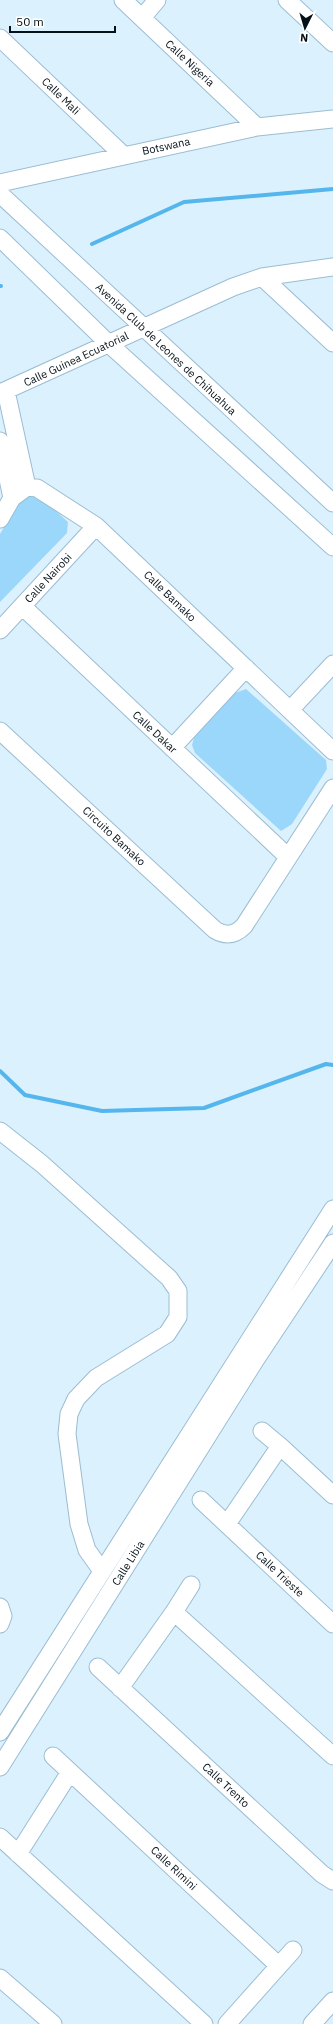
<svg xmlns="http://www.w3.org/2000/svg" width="333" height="2024" font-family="'IBM Plex Sans',sans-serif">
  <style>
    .green { fill: #9bd7fb }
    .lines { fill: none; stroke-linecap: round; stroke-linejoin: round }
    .stream { stroke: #54b6ec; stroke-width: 4 }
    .minor-casing { stroke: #9bbdd2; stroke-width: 19 }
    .minor { stroke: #fff; stroke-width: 17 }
    .labels { text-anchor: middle; stroke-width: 3; stroke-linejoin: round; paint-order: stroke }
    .street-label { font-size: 11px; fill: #051118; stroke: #fff }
  </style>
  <rect width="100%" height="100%" fill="#dcf1fe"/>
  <!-- green -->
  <path class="green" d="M33,490l35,32 -1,11 -67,69v-68l23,-39z
    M246,689l80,71 1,9 -35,55 -11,7 -86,-78 -3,-8 2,-7 41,-45z"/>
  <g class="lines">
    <!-- stream -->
    <path class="stream" d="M92,244l92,-42 149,-13
      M0,286h1
      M0,1071l25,24 77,16 102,-3 122,-44 7,1"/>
    <!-- minor casing -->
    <g class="minor-casing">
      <path id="minor" d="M123,0l134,127
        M287,0l46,43
        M142,18l15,-18
        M0,38l123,117
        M0,183l257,-56 76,-8
        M0,194l333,309
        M0,238l108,105 225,204
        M262,277l71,66
        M6,391l21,96
        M0,393l233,-106 29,-10 71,-10
        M0,441l12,57
        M0,519l12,-21 15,-11 10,1 59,38 237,225
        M22,606l266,251
        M0,630l96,-104
        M290,710l43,-46
        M0,731l215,199c12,7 20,5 29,-4l89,-138
        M172,748l74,-80
        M0,1131l42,33 127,114 9,13v26l-11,17 -71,44 -20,21 -7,15 -2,20 12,90 8,26 15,21
        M262,1431l18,15 53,49
        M201,1500l132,124
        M227,1524l53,-78
        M0,1607l3,9 -3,8
        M174,1612l159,144
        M98,1667l224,207 11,7
        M120,1688l54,-76 17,-27
        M0,1732l333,-523
        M53,1756l225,209
        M0,1767l256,-408 77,-116
        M0,1837l204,187
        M18,1854l52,-82
        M0,1978l53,46
        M227,2024l66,-74
        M312,2024l21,-23"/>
    </g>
    <!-- minor -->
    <use href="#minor" class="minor"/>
  </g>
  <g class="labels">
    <!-- street labels -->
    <g class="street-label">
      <text transform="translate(190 63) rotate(43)" y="4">Calle Nigeria</text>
      <text transform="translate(61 96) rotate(44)" y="4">Calle Mali</text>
      <text transform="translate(166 146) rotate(-12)" y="4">Botswana</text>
      <text transform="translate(166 349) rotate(43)" y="4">Avenida Club de Leones de Chihuahua</text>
      <text transform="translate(76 359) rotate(-25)" y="4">Calle Guinea Ecuatorial</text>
      <text transform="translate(48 578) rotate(-47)" y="4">Calle Nairobi</text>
      <text transform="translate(170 596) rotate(44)" y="4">Calle Bamako</text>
      <text transform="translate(155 732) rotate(43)" y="4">Calle Dakar</text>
      <text transform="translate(114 836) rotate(43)" y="4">Circuito Bamako</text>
      <text transform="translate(128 1563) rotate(-58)" y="4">Calle Libia</text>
      <text transform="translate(280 1574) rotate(43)" y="4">Calle Trieste</text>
      <text transform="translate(226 1785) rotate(43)" y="4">Calle Trento</text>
      <text transform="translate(174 1868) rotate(43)" y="4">Calle Rimini</text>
    </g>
  </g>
  <!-- north arrow -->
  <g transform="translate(305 28) rotate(185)" stroke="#ffffff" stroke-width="3" paint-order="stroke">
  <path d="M0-3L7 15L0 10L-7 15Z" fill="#051118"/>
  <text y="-6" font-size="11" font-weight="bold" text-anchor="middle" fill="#051118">N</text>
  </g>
  <!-- scale -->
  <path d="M10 26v6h105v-6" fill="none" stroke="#051118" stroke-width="2"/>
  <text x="16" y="26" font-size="12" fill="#051118" stroke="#ffffff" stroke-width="3" paint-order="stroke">50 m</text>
</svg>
